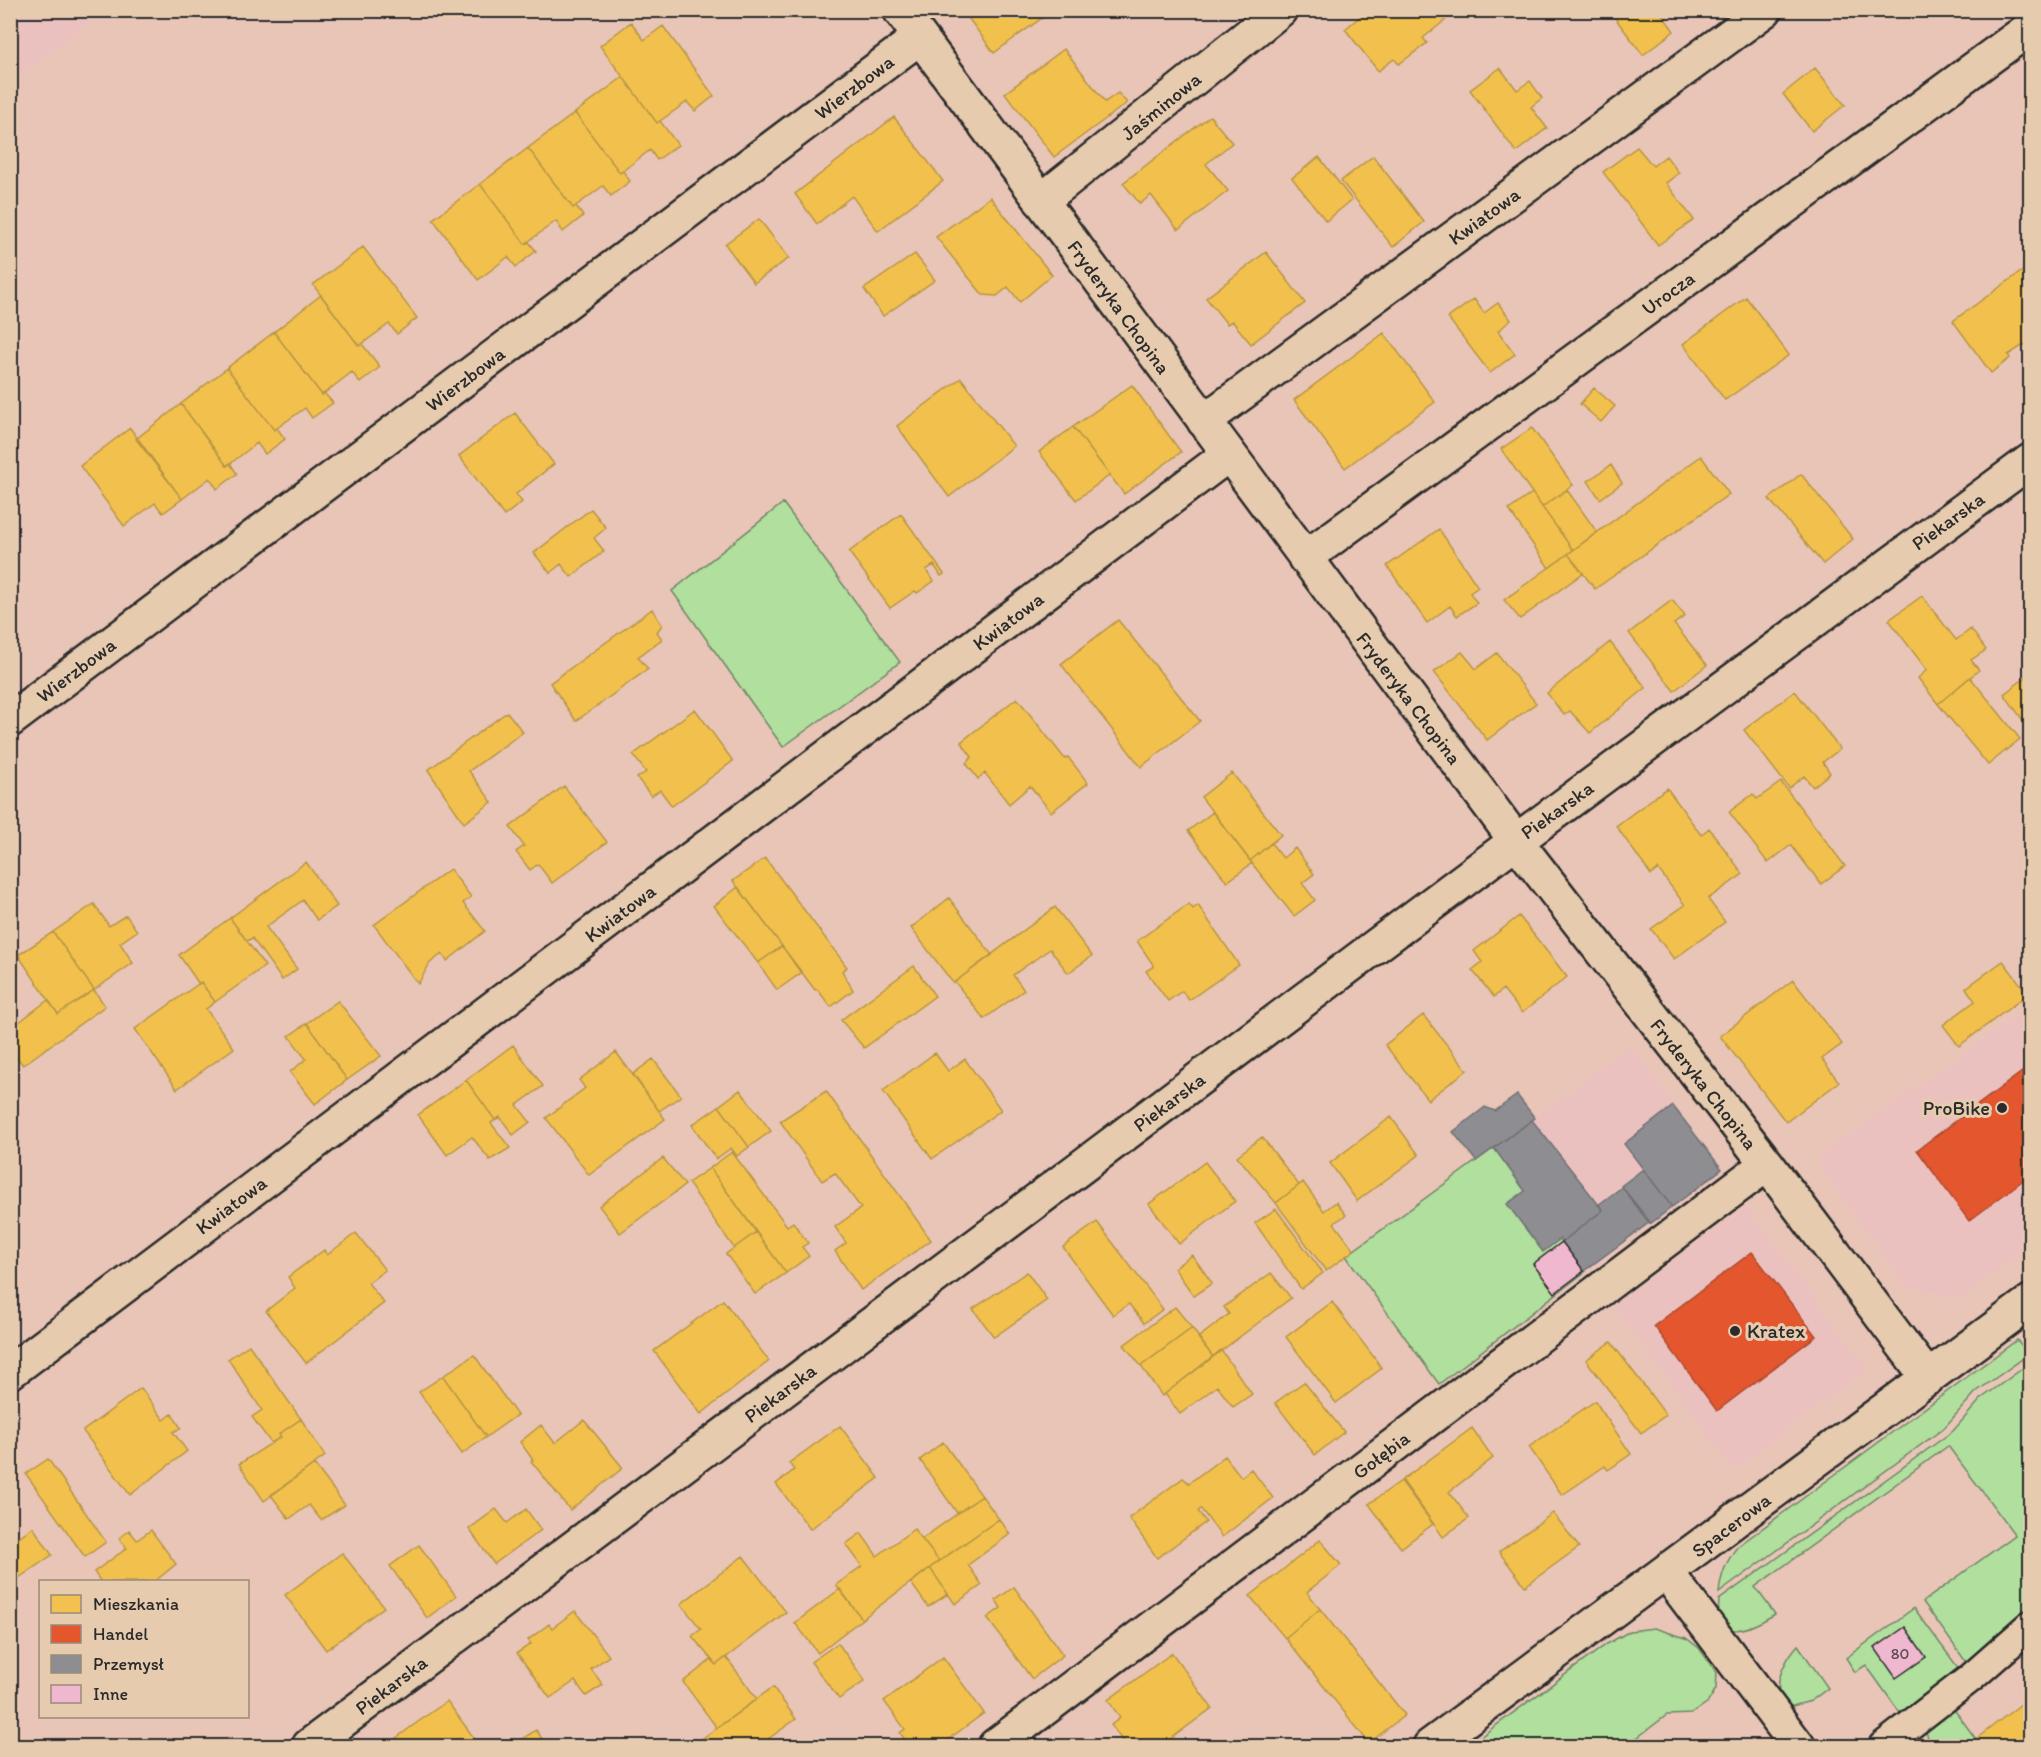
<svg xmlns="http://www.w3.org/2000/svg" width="2041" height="1757" font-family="Itim,sans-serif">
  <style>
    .built { fill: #ebc1bf }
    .green { fill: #b0df9e; stroke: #6e8564; stroke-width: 1.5 }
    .homes { fill: #f2c14e; stroke: #b69444; stroke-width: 1.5 }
    .shops { fill: #e4572e; stroke: #ac4a2d; stroke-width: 1.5 }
    .industry { fill: #8d8d92; stroke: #707073; stroke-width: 1.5 }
    .building { fill: #f0b8cf; stroke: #2b2b2b; stroke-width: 1.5 }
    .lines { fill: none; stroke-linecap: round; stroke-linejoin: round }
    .service-casing { stroke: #2b2b2b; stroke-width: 33 }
    .minor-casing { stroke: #2b2b2b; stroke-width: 38 }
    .service { stroke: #e6cbae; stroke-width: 28 }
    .minor { stroke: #e6cbae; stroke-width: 33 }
    .poi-dot { fill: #2b2b2b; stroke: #e6cbae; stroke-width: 2 }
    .labels { text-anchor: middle; stroke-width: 6; stroke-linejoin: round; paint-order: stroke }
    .number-label { font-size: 16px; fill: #5c4e54 }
    .street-label { font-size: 20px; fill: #2b2b2b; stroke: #e6cbae }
    .poi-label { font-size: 20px; fill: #2b2b2b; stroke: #e6cbae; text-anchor: end }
  </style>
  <rect width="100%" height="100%" fill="#e9c5b8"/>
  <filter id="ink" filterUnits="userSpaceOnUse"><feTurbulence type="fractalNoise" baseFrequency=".0167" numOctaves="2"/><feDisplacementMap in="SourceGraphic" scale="12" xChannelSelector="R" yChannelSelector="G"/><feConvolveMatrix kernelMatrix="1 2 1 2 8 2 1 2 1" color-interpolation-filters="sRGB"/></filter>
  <g filter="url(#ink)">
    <!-- built -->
    <path class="built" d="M11,10h95v1l-95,70z
      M2030,1006v241l-71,52 -55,-14 -89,-126z
      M1630,1045l92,124 -136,102 -92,-123z
      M1747,1206l120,162 -133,102 -121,-165z"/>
    <!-- green -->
    <path class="green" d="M783,503l117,159 -117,85 -111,-156z
      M1494,1148l92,123 -147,113 -93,-128z
      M2017,1340l12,14 -53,38 -32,36 -225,165c2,-19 7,-31 18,-46z
      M2030,1363v246l-64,53 -43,-60 92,-67 -67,-89 -193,141 20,27c-23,14 -61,33 -56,-14l234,-169 29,-33z
      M1914,1608l45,61 -59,44 -34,-48 -11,7 -9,-14z
      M1654,1628l32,10 13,10 18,25 -1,16 -8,13 -17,12 -24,1 -41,31h-158l139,-102 23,-13z
      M1798,1645l30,43 -17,13 -22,6c-3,-3 -8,-8 -9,-12 -6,-16 8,-39 18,-50z
      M1953,1708l23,31 -10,7h-35l-6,-17z"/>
    <!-- homes -->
    <path class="homes" d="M981,10h61l4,5 -52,38 -25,-34z
      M1368,10h90l-35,28 4,5 -28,21 -5,-5 -16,12 -33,-42z
      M1609,10h50l15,21 -31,24z
      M631,22l13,18 19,-14 51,70 -19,15 -8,-9 -30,21 -57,-77z
      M1064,49l41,53 13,-9 9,10 -73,54 -49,-64z
      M1500,68l17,22 13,-9 12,17 -11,9 16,21 -31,24 -46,-62z
      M1815,68l30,37 -33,26 -29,-37z
      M623,77l34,46 3,-2 18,24 -21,15 -7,-10 -30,23 -45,-60z
      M575,113l45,60 3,-2 7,10 -19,15 -8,-10 -30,22 -45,-60z
      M1210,116l22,27 -26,21 22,27 -50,39 -27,-35 -11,9 -17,-21z
      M894,117l49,64 -65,50 -26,-35 -35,28 -22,-30z
      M1637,147l16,19 13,-10 13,17 -13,10 28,37 -36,25 -55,-73z
      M528,148l45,60 3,-2 7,10 -20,16 -7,-11 -31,23 -45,-60z
      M1373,156l51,66 -31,25 -52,-66z
      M1319,157l33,43 -26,21 -34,-43z
      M480,184l45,60 4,-2 7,9 -20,16 -8,-10 -30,23 -45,-61z
      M990,197l62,78 -32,27 -12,-15 -11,9 -14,-1 -47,-58z
      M759,219l30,39 -35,25 -29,-39z
      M363,247l54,71 -20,16 -8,-10 -30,22 -46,-61z
      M1266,252l39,51 -54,41 -19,-23 -5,3 -21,-26z
      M915,254l20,26 -52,36 -19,-27z
      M2025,269l5,7v76l-5,-8 -17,11 2,3 -19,15 -38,-52z
      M321,295l38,51 3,-2 18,23 -20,16 -8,-11 -30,23 -48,-63z
      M1746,297l43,58 -64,45 -42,-56z
      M1474,299l10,14 14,-10 13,17 -13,11 17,23 -25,19 -42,-55z
      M274,332l48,63 2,-2 9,10 -21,15 -7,-10 -31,22 -47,-62z
      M1384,333l51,69 -90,66 -51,-68z
      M227,368l47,62 3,-2 8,11 -20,15 -8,-11 -30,23 -46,-62z
      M961,378l53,68 -65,51 -52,-71z
      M1132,385l49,67 -57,42 -51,-67z
      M1594,388l21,18 -14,16 -21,-18z
      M181,404l46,62 3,-3 7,11 -20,15 -7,-11 -28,21 -46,-60z
      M515,413l39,51 -38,30 6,8 -18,14 -45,-60z
      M1073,427l37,48 -34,25 -37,-48z
      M130,428l52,71 -19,14 -8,-10 -31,23 -44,-60z
      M1532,428l41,57 -31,22 -41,-58z
      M1701,456l28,38 -134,95 -27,-35z
      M1611,465l11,18 -22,16 -12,-18z
      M1801,474l52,65 -30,25 -54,-65z
      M1567,490l30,42 -24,18 -31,-43z
      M1532,493l41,57 -24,18 -40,-58z
      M591,509l15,19 -12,10 10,13 -33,26 -10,-13 -11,9 -16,-20z
      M901,514l43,60 -3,2 -7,-11 -8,5 8,11 -17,12 -2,-2 -25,17 -41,-56z
      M1439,529l39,58 -8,6 7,10 -20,13 -7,-10 -23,17 -40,-57z
      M1568,554l15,19 -63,46 -16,-19z
      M1922,596l34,44 15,-11 15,21 -15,10 8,10 -41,34 -20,-26 9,-8 -38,-50z
      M1672,600l13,16 -11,8 33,41 -33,26 -45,-58z
      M652,609l10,16 -5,7 5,7 -24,18 10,12 -72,52 -26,-38z
      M1118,620l82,101 -59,46 -80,-103z
      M1610,642l36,46 -56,45 -20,-22 -6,4 -17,-22z
      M1462,652l14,17 21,-16 39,50 -49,37 -53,-68z
      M2030,674v56l-26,-36z
      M1970,677l50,62 -32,26 -50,-61z
      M1795,691l45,58 -17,13 7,11 -17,14 -9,-11 -15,12 -45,-58z
      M1017,698l48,61 3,-2 20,26 -37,29 -21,-26 -21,18 -24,-31 -7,6 -12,-16 6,-6 -11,-15z
      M695,709l38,52 -61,45 -12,-16 -9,6 -14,-18 9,-6 -13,-17z
      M507,712l16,20 -54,39 23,31 -28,21 -36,-53z
      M1232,773l49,62 -31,26 -49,-64z
      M1781,782l64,84 -24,18 -30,-39 -23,18 -39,-51 24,-18 4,5z
      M564,786l43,56 -55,41 -14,-19 -8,6 -14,-18 8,-6 -14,-19z
      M1667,788l34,47 8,-7 34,46 -35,25 17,23 -51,37 -23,-30 34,-24 -27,-36 -7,6 -35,-49z
      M1213,812l39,51 -25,19 -39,-51z
      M1271,843l12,15 12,-10 19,26 -12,9 13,17 -21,16 -44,-55z
      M765,858l82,109 -5,4 11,19 -22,17 -14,-18 -2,1 -82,-109z
      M306,862l31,44 -20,14 -14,-20 -37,27 31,42 -15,11 -30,-42 -5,3 -17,-23z
      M450,869l21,28 -8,6 22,28 -38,30 -5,-7 -12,9 -12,21 -44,-59z
      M738,887l44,59 -24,17 -44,-57z
      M949,898l43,57 -39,28 -42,-55z
      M94,904l15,22 17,-11 11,16 -17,12 13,20 -39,27 -41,-58z
      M1189,904l4,5 5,-4 41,60 -50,35 -7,-9 -14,10 -22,-30 8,-5 -17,-25z
      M1055,907l37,49 -24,17 -18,-24 -37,26 11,15 -40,29 -29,-37z
      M1519,916l48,61 -45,36 -19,-24 -9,8 -22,-27 10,-8 -8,-11z
      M230,918l35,48 -50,36 -14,-20 -2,2 -20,-29z
      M53,932l41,58 -36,24 -40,-59z
      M782,946l19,27 -24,17 -19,-27z
      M2003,961l25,33 -69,52 -16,-21 32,-24 -9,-13z
      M914,966l21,30 -71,52 -23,-28z
      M1793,980l49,64 -20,15 17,23 -53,40 -66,-86z
      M201,982l14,20 -9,7 28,39 -57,41 -42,-60z
      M94,990l11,16 -82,59 -13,-17v-19l38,-29 10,14z
      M338,1001l43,55 -34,24 -40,-57z
      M1423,1015l44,55 -39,30 -43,-55z
      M307,1023l40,57 -32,24 -25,-32 16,-13 -17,-23z
      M513,1045l30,41 -26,19 13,17 -17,13 -13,-18 -5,3 -29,-40z
      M616,1052l49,67 -76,56 -43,-57 39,-30 -6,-8z
      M935,1053l13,18 17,-12 36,51 -69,49 -49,-68z
      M653,1059l28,37 -22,15 -26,-37z
      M466,1080l29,40 -4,3 19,25 -20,12 -18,-23 -25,18 -29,-40z
      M740,1090l31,41 -22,16 -30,-41z
      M826,1091l105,149 -70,50 -26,-39 11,-8 -11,-16 26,-19 -26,-35 -13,8 -42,-60z
      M719,1106l30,41 -12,9 -6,-8 -15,11 -24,-34z
      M1391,1117l28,38 -62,46 -27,-38z
      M1262,1137l37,48 -23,18 -39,-47z
      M732,1152l55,74 6,-4 15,21 -6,4 7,9 -23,17 -76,-105z
      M663,1158l22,27 -65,48 -21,-27z
      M1205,1162l30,39 -56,43 -30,-40z
      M710,1168l46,64 -22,16 -46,-65z
      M1303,1182l21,29 12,-9 10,13 -12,8 20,27 -28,21 -50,-68z
      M1276,1209l47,64 -22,16 -46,-66z
      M1097,1222l66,87 -19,14 -15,-19 -16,11 -50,-68z
      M756,1232l30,41 -31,21 -29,-40z
      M356,1233l29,37 -17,13 16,20 -78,60 -40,-52 29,-23 -7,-11 36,-27 3,5z
      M1192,1255l20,28 -18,13 -20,-28z
      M1027,1272l20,28 -53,37 -21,-28z
      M1271,1273l20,25 -78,59 -15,-19 31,-24 -5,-7z
      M723,1300l46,61 -68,53 -47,-63z
      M1332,1302l50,66 -46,35 -50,-66z
      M1175,1307l17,21 -51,38 -17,-21z
      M1192,1328l21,29 -51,39 -21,-30z
      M1611,1342l55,73 -25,18 -55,-73z
      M249,1345l52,74 -22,15 2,3 -10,6 -19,-26 10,-7 -34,-51z
      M1221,1350l31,44 -19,13 -16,-21 -37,28 -15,-20z
      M474,1355l43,60 -31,22 -43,-61z
      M443,1376l43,61 -24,17 -43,-62z
      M1304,1382l40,50 -29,23 -40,-52z
      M141,1388l23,32 8,-6 9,14 -8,4 14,19 -57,44 -47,-64z
      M1595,1401l36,53 -23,16 -3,-4 -43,29 -33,-48z
      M301,1419l24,37 -61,45 -25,-37 42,-27 -2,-3z
      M584,1420l39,48 -53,42 -39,-49 2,-1 -13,-18 21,-17 14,18z
      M840,1426l39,52 -69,51 -34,-45 18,-14 -5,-7z
      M1472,1428l21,30 -44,34 20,26 -26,19 -41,-57z
      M943,1442l39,54 -25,17 -37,-53z
      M1225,1456l16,21 10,-8 22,29 -51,39 -21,-28 -3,2 8,11 -49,36 -28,-40 54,-40 6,5z
      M48,1459l58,83 -21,15 -59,-83z
      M314,1464l31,41 -24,15 -12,-15 -20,14 -18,-24z
      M1401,1481l32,43 -32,24 -32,-44z
      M982,1496l17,23 -60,42 -17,-22z
      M496,1509l11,14 19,-14 15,21 -47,34 -25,-35z
      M1553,1513l26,34 -54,39 -26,-34z
      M999,1519l11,15 -42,31 14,20 -27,19 -25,-36z
      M33,1527l19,28 -42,29v-41z
      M914,1529l25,32 -77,58 -26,-34 26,-19 -16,-22 15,-11 16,23z
      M129,1530l8,10 14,-10 25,34 -22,18h-53l-7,-10 33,-24 -8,-10z
      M1320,1540l21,25 -34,27 13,17 -35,29 -35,-42z
      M419,1545l37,51 -29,22 -37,-52z
      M342,1553l42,54 -58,43 -41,-55z
      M743,1556l43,56 -70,53 -24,-29 9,-7 -20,-25z
      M930,1568l18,26 -20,13 -17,-24z
      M1014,1587l49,68 -31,24 -45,-61 14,-10 -5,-8z
      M840,1589l22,30 -44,34 -23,-30z
      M1320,1609l85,106 -36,28 -84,-105z
      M575,1611l34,45 -18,13 12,16 -17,11 -11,-15 -25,17 -33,-45 14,-9 -3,-4 21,-16 3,4z
      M838,1643l27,38 -26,18 -28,-37z
      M1172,1653l40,55 -51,38h-19l-6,-8 -10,8 -15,-21 9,-7 -12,-18z
      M726,1657l31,42 -40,29 -34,-46 28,-22 5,5z
      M943,1657l41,56 -45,33h-29l-10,-13 5,-4 -21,-28z
      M773,1687l23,32 -38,27h-66z
      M2030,1697v49h-64l10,-7z
      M447,1701l27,37 -11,8h-78z
      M536,1730l11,16h-36z
      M10,1733l10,13h-10z
      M181,1741l4,5h-12z"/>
    <!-- shops -->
    <path class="shops" d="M2030,1066v109l-61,46 -52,-71z
      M1752,1252l64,84 -99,75 -63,-85z"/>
    <!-- industry -->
    <path class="industry" d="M1517,1095l18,23 -59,43 -23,-29 32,-25 10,4z
      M1673,1106l49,63 -50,38 -48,-63z
      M1532,1120l71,90 -41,32 -2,-3 -17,13 -36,-48 18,-13 -31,-43z
      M1643,1169l29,38 -22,17 -29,-38z
      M1622,1187l28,35 -66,49 -22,-29 41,-32 -5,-5z"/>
    <!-- building -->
    <path class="building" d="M1562,1242l22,29 -29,22 -22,-29z
      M1905,1627l21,30 -30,21 -21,-30z"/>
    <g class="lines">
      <!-- service casing -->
      <g class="service-casing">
        <path id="service" d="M1883,1746l89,-69 58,-51"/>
      </g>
      <!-- minor casing -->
      <g class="minor-casing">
        <path id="minor" d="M900,10l616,831 251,323 161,214
          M1041,201l239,-191
          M1204,421l561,-411
          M1305,558l725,-530
          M10,720l910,-683
          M10,1372l1219,-918
          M1667,1573l131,173
          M309,1746l1207,-905 514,-380
          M995,1746l772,-582
          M1430,1746l600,-444"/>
      </g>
      <!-- service -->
      <use href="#service" class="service"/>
      <!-- minor -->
      <use href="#minor" class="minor"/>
    </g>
  </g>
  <!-- markers -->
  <g class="poi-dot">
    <circle cx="2002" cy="1108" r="6"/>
    <circle cx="1735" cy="1331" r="6"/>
  </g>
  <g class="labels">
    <!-- number labels -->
    <g class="number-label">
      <text x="1900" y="1659">80</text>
    </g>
    <!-- street labels -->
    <g class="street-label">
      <text transform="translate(854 87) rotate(-37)" y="7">Wierzbowa</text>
      <text transform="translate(1161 106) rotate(-39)" y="7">Jaśminowa</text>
      <text transform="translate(1484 216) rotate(-36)" y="7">Kwiatowa</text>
      <text transform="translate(1668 293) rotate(-36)" y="7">Urocza</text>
      <text transform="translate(1119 307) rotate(54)" y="7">Fryderyka Chopina</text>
      <text transform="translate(465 379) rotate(-37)" y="7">Wierzbowa</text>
      <text transform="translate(1948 521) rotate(-36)" y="7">Piekarska</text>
      <text transform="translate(1008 621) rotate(-37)" y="7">Kwiatowa</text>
      <text transform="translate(76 670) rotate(-37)" y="7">Wierzbowa</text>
      <text transform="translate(1409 698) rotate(53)" y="7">Fryderyka Chopina</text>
      <text transform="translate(1557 810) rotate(-36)" y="7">Piekarska</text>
      <text transform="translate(620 913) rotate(-37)" y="7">Kwiatowa</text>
      <text transform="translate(1704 1084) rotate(52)" y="7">Fryderyka Chopina</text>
      <text transform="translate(1169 1102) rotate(-37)" y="7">Piekarska</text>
      <text transform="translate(231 1205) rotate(-37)" y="7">Kwiatowa</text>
      <text transform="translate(780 1393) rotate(-37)" y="7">Piekarska</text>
      <text transform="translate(1381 1455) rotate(-37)" y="7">Gołębia</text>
      <text transform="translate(1731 1525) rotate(-37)" y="7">Spacerowa</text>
      <text transform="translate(391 1685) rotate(-37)" y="7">Piekarska</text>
    </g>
    <!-- poi labels -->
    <g class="poi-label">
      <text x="1990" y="1115">ProBike</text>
      <text x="1747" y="1338" text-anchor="start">Kratex</text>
    </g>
  </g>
  <!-- margin -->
  <rect width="2041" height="1757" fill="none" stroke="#e6cbae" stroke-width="36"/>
  <rect x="18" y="18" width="2005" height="1721" fill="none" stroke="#2b2b2b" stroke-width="2" filter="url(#ink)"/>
  <!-- legend -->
  <rect x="39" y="1580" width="210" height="138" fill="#e6cbae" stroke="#9b8b7a" stroke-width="1.5"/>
  <rect x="51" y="1595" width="30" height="18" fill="#f2c14e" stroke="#9b8b7a" stroke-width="1.5"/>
  <text x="93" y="1610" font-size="18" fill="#2b2b2b">Mieszkania</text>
  <rect x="51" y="1625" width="30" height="18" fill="#e4572e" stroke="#9b8b7a" stroke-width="1.5"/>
  <text x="93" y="1640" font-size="18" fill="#2b2b2b">Handel</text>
  <rect x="51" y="1655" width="30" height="18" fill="#8d8d92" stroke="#9b8b7a" stroke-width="1.5"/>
  <text x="93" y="1670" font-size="18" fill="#2b2b2b">Przemysł</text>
  <rect x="51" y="1685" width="30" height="18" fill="#f0b8cf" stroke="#9b8b7a" stroke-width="1.5"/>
  <text x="93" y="1700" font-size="18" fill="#2b2b2b">Inne</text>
</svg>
